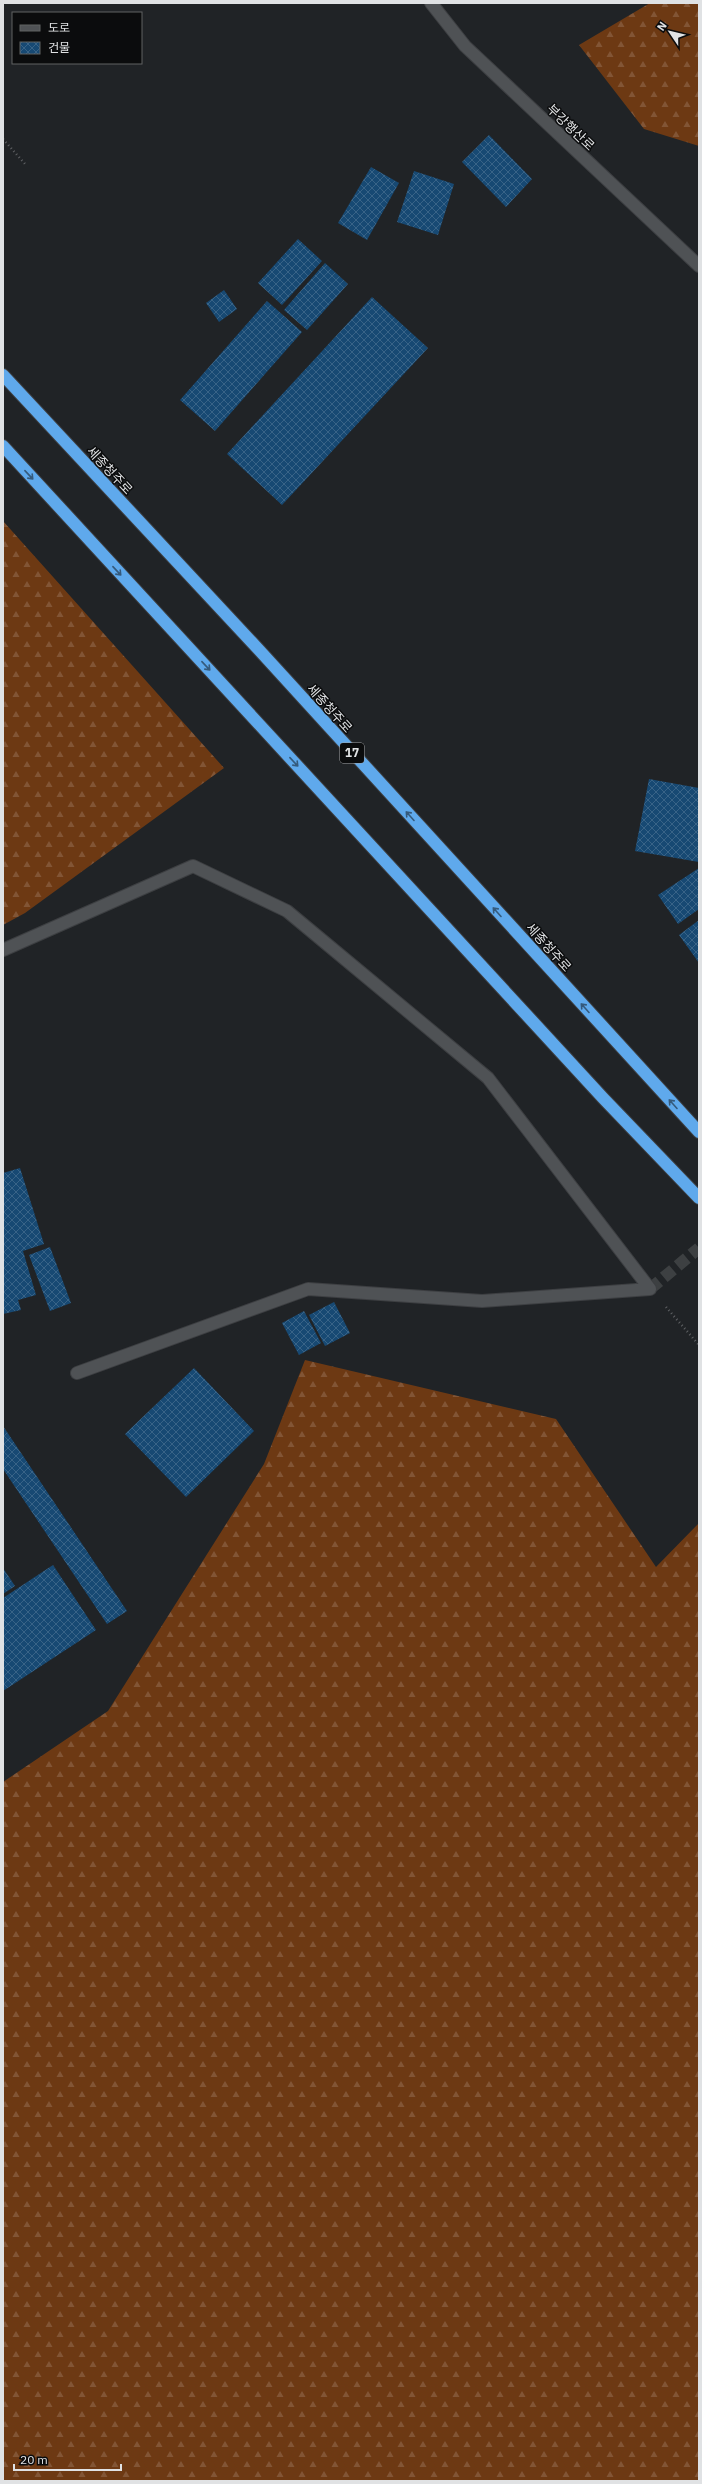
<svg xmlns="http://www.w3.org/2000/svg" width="702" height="2484" font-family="'IBM Plex Sans','Noto Sans KR',sans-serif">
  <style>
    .forest { fill: url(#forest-firs) }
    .building { fill: url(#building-cross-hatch) }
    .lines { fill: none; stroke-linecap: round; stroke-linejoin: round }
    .minor-tunnel { stroke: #3d4042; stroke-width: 12; stroke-dasharray: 12 6; stroke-linecap: butt }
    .minor-casing { stroke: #3d3f42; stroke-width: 14 }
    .highway-casing { stroke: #3d3f42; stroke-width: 14 }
    .path { stroke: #606265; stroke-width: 2.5; stroke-dasharray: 1 3; stroke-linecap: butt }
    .minor { stroke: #4f5255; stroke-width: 12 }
    .highway { stroke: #5fa9ec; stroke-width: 12 }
    .oneway { stroke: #355a7c }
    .labels { text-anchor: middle; stroke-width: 3; stroke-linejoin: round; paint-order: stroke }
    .shield { fill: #0b0c0d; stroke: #a0a2a4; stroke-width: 1 }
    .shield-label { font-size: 12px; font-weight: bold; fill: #e0e2e4 }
    .street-label { font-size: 13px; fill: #e0e2e4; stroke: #0b0c0d }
  </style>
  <defs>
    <pattern id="forest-firs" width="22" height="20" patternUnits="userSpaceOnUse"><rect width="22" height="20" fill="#6d3913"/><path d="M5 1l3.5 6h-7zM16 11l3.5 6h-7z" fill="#825535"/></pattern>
    <pattern id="building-cross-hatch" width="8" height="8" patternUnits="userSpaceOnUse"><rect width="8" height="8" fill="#174973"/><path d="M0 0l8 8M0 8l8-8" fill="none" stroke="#386387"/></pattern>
  </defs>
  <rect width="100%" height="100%" fill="#202326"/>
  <!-- forest -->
  <path class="forest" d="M650,3h49v143l-55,-17 -65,-84z
    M3,521l221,247 -199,145 -22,12z
    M305,1360l251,59 100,148 43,-44v958h-696v-699l105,-71 156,-247z"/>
  <!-- building -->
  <path class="building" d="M489,135l43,44 -26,28 -44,-45z
    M371,167l28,16 -32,57 -29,-17z
    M414,171l40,13 -16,51 -41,-13z
    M298,239l24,22 -40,44 -24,-22z
    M325,263l23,21 -41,46 -23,-20z
    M224,290l13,19 -18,13 -13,-19z
    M372,297l56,51 -146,157 -55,-51z
    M267,301l35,31 -87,99 -35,-31z
    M649,779l50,9v74l-64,-11z
    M699,868v41l-21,15 -20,-29z
    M699,920v43l-20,-28z
    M20,1168l24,76 -21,7 13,44 -18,5 3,10 -18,4v-141z
    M50,1247l21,56 -21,8 -21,-56z
    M334,1302l16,31 -25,13 -16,-31z
    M304,1311l17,32 -22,12 -17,-32z
    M194,1368l60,63 -68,66 -61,-63z
    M3,1426l124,185 -20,13 -104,-155z
    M53,1565l43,65 -93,61v-93z
    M3,1568l12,18 -12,8z"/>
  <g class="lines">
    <!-- minor-tunnel -->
    <path class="minor-tunnel" d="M650,1289l49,-41"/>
    <!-- minor casing -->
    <g class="minor-casing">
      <path id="minor" d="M431,3l34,43 234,220
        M3,950l190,-84 94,45 201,167 162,211
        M77,1373l231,-84 174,12 168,-12"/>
    </g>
    <!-- highway casing -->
    <g class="highway-casing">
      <path id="highway" d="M3,375l257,276 439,481
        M3,446l600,652 96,100"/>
    </g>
    <!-- path -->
    <path class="path" d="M3,139l23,26
      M666,1307l33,38"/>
    <!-- minor -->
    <use href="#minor" class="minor"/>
    <!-- highway -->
    <use href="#highway" class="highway"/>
  </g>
  <!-- one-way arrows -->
  <defs><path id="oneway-shaft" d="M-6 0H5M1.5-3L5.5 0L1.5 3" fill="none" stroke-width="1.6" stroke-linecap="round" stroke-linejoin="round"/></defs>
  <g class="oneway">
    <use href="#oneway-shaft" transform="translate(29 475) rotate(47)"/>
    <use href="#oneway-shaft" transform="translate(117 571) rotate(47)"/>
    <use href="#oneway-shaft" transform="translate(206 666) rotate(47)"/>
    <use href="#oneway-shaft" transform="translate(294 762) rotate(47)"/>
    <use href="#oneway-shaft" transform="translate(410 816) rotate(-132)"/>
    <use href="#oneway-shaft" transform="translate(497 912) rotate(-132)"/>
    <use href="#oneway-shaft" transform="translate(585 1008) rotate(-132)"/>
    <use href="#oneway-shaft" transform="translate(673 1104) rotate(-132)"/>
  </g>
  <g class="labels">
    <!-- shield labels -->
    <rect class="shield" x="340" y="743" width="24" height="20" rx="3"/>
    <g class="shield-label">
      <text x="352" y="757">17</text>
    </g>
    <!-- street labels -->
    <g class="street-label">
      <text transform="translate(571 127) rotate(44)" y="5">부강행산로</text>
      <text transform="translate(110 470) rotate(47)" y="5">세종청주로</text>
      <text transform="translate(330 708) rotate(48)" y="5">세종청주로</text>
      <text transform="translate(549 947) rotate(48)" y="5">세종청주로</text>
    </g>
  </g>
  <!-- border -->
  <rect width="702" height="2484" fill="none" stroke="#e0e2e4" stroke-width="8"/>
  <!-- legend -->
  <rect x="12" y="12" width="130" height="52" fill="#0b0c0d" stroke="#606263"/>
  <rect x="20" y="25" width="20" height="6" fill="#4f5255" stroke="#606263"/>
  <text x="48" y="32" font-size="12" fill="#e0e2e4">도로</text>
  <rect x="20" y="42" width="20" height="12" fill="url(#building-cross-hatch)" stroke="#606263"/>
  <text x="48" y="52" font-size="12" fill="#e0e2e4">건물</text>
  <!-- north arrow -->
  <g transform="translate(670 32) rotate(305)" stroke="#0b0c0d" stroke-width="3" paint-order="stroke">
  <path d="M0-3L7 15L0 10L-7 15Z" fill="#e0e2e4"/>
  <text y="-6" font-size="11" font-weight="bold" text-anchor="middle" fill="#e0e2e4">N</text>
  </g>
  <!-- scale -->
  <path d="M14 2464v6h107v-6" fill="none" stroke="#e0e2e4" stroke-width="2"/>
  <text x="20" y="2464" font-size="12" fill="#e0e2e4" stroke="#0b0c0d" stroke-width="3" paint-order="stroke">20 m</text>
</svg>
